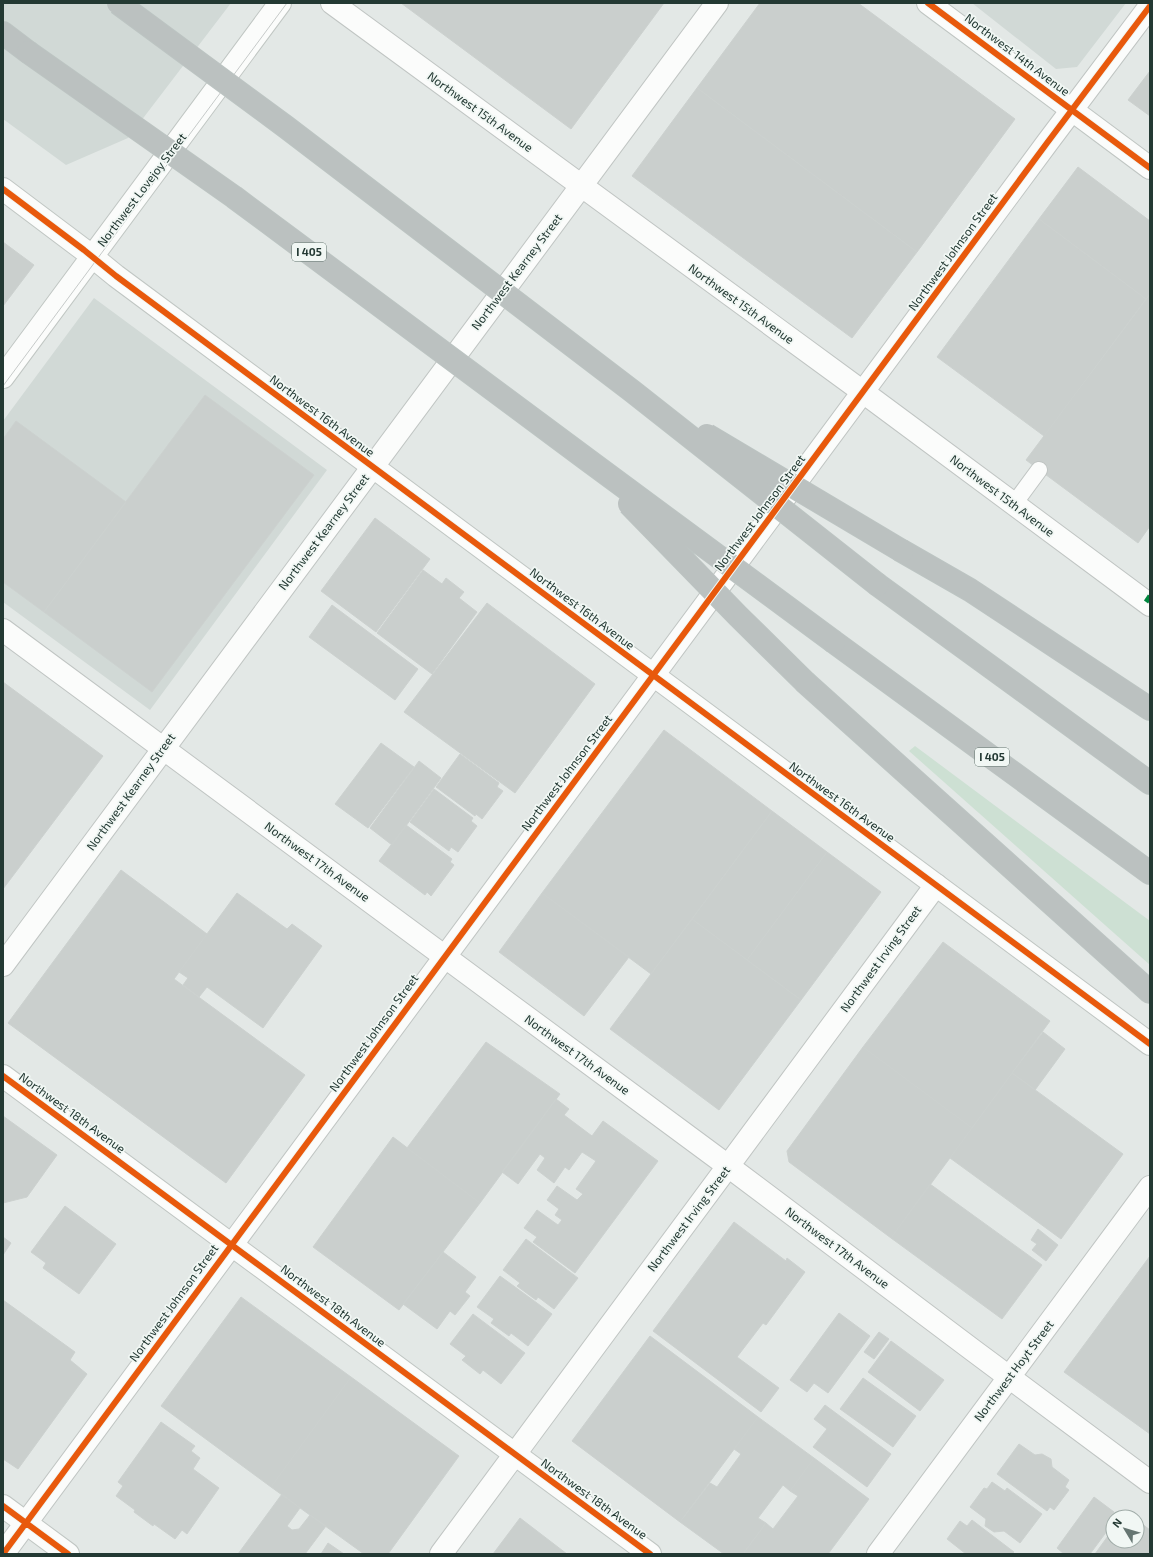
<svg xmlns="http://www.w3.org/2000/svg" width="1153" height="1557" font-family="'Exo 2',sans-serif">
  <style>
    .built { fill: #d1d9d6 }
    .green { fill: #cde0d3 }
    .building { fill: #cacfcd; stroke: #ccd1cf }
    .lines { fill: none; stroke-linecap: round; stroke-linejoin: round }
    .lane-casing { stroke: #c0c5c3; stroke-width: 18 }
    .street-casing { stroke: #c0c5c3; stroke-width: 24 }
    .secondary-casing { stroke: #c0c6c3; stroke-width: 24 }
    .highway-casing { stroke: #bcc4c2; stroke-width: 24 }
    .lane { stroke: #fbfcfb; stroke-width: 16 }
    .street { stroke: #fbfcfb; stroke-width: 22 }
    .secondary { stroke: #fbfcfb; stroke-width: 22 }
    .highway { stroke: #bbc1c0; stroke-width: 22 }
    .tram { stroke: #c6cac9; stroke-width: 1 }
    .highway-bridge-casing { stroke: #bcc4c2; stroke-width: 24; stroke-linecap: butt }
    .highway-bridge { stroke: #bbc1c0; stroke-width: 22 }
    .quiet { stroke: #00873e; stroke-width: 5; stroke-dasharray: 10 5; stroke-linecap: butt }
    .cycleway-casing { stroke: #f1f7f4; stroke-width: 8 }
    .cycleway { stroke: #e8590c; stroke-width: 6 }
    .labels { text-anchor: middle; stroke-width: 3.5; stroke-linejoin: round; paint-order: stroke }
    .shield { fill: #f1f7f4; stroke: #61726d; stroke-width: 1 }
    .shield-label { font-size: 11px; font-weight: bold; fill: #233933 }
    .street-label { font-size: 12px; fill: #233933; stroke: #f1f7f4 }
  </style>
  <rect width="100%" height="100%" fill="#e3e8e6"/>
  <!-- built -->
  <path class="built" d="M3,3h228l-103,135 -62,27 -63,-46z
    M972,3h154l-49,64 -21,2z
    M94,298l233,172 -177,240 -147,-108v-181z"/>
  <!-- green -->
  <path class="green" d="M915,746l235,175v44l-241,-214z"/>
  <!-- building -->
  <path class="building" d="M401,3h263l-93,126z
    M760,3h98l157,116 -98,133 -220,-164z
    M1150,71v45l-22,-16z
    M697,88l220,164 -65,86 -220,-162z
    M1078,167l72,54v73l-4,5 -107,-80z
    M1039,219l107,80 -102,137 -107,-79z
    M3,242l31,23 -31,41z
    M1150,294v232l-12,17 -112,-83z
    M205,395l109,80 -162,217 -108,-80z
    M16,421l110,81 -82,110 -41,-30v-143z
    M375,518l55,41 -54,73 -55,-41z
    M423,570l19,14 4,-6 18,14 -5,6 18,14 -45,62 -55,-41z
    M487,603l108,81 -80,109 -111,-81z
    M332,605l86,64 -23,31 -86,-63z
    M3,682l100,74 -100,133z
    M664,730l108,81 -121,163 -109,-81z
    M381,743l33,24 -46,61 -33,-24z
    M460,754l39,29 -2,4 6,4 -21,28 -6,-5 -1,2 -39,-29z
    M419,761l22,17 -49,67 -22,-17z
    M434,789l39,29 -2,3 6,5 -19,26 -7,-5 -2,4 -39,-29z
    M772,811l55,41 -80,108 -55,-41z
    M406,825l46,34 -2,3 4,3 -23,31 -4,-4 -2,3 -46,-34z
    M827,852l54,40 -80,108 -54,-40z
    M121,870l86,64 -33,45 131,96 -79,108 -218,-160z
    M237,893l50,36 5,-5 30,22 -59,82 -56,-41 -8,10 -16,-12 5,-7 -9,-6z
    M542,893l87,64 -45,59 -85,-64z
    M692,919l109,81 -82,110 -109,-81z
    M943,942l107,79 -78,107 -109,-81z
    M1043,1032l22,17 -30,41 -23,-17z
    M486,1042l74,52 -80,109 -73,-55z
    M863,1047l109,81 -81,110 -102,-76 -2,-11z
    M1012,1073l111,81 -62,85 -111,-81z
    M556,1099l13,10 -5,6 28,21 11,-15 55,40 -83,112 -42,-31 4,-5 -13,-9 13,-18 21,15 4,-5 -7,-5 4,-6 -12,-9 10,-14 20,14 6,-6 -7,-5 20,-28 -14,-9 -13,18 -4,-3 -11,16 -17,-13 8,-12 -5,-4 -22,30 -16,-12z
    M3,1116l54,39 -30,42 -24,6z
    M393,1137l87,66 -81,107 -86,-63z
    M930,1184l112,81 -40,54 -111,-81z
    M65,1206l51,38 -37,50 -36,-26 3,-5 -15,-11z
    M734,1222l52,39 1,-3 18,14 -39,53 -3,-2 -26,34 42,31 -18,24 -108,-81z
    M1038,1229l20,16 -12,16 -14,-11 5,-6 -6,-4z
    M3,1237l8,6 -8,12z
    M526,1239l52,39 -24,31 -16,-12 -2,3 -19,-14 3,-3 -17,-13z
    M443,1252l33,25 -11,15 5,4 -15,19 -5,-4 -13,18 -34,-25z
    M1150,1256v178l-86,-62z
    M500,1276l52,38 -24,32 -17,-13 -2,3 -18,-13 3,-4 -17,-12z
    M241,1297l110,80 -80,110 -110,-81z
    M3,1300l72,52 -5,8 17,14 -69,95 -15,-10z
    M839,1313l31,23 -42,57 -14,-10 -7,9 -17,-12z
    M473,1314l52,39 -24,31 -18,-14 -3,4 -18,-14 4,-4 -16,-12z
    M879,1332l10,7 -15,20 -10,-7z
    M650,1336l108,81 -78,105 -108,-81z
    M891,1341l53,39 -24,31 -52,-39z
    M351,1377l108,79 -71,98h-24l-93,-67z
    M863,1378l53,38 -23,31 -53,-38z
    M825,1405l66,49 -24,33 -54,-40 14,-18 -13,-10z
    M758,1417l56,41 -24,33 -7,-6 -25,33 8,5 -23,31h-19l-44,-32 30,-39 7,4 24,-33 -7,-5z
    M161,1422l34,24 -4,5 9,7 -7,11 26,19 -32,46 -5,-4 -7,9 -21,-15 -1,2 -19,-14 1,-2 -19,-14 7,-10 -5,-4z
    M1019,1444l16,11 7,-1 9,5 1,8 17,13 -4,7 4,3 -15,20 -4,-3 -3,4 -50,-37z
    M814,1458l55,41 -41,55h-85l23,-31 7,6 25,-33 -8,-5z
    M992,1482l13,9 2,-3 35,26 -22,29 -16,-12 -10,1 -9,-6 1,-7 -16,-12 14,-19 3,1z
    M282,1494l18,14 -13,18 5,4 7,-1 11,-14 16,11 -21,28h-67z
    M1094,1497l20,15 -5,7 4,4 -23,31h-26l-7,-6z
    M520,1518l47,36h-74z
    M972,1520l42,32 -2,2h-46l-19,-15 13,-18 7,5z
    M1137,1520l13,10v21l-2,3h-53l18,-25v12h24z
    M328,1543l16,11h-23z"/>
  <g class="lines">
    <!-- lane casing -->
    <g class="lane-casing">
      <path id="lane" d="M1014,504l25,-34"/>
    </g>
    <!-- street casing -->
    <g class="street-casing">
      <path id="street" d="M332,3l531,389 287,213
        M3,630l725,536 246,185 176,131
        M3,965l714,-962
        M3,1554l1044,-1411 103,-137
        M441,1554l495,-669
        M878,1554l272,-367"/>
    </g>
    <!-- secondary casing -->
    <g class="secondary-casing">
      <path id="secondary" d="M928,3l222,165
        M3,189l81,61 32,26 1034,768
        M3,377l277,-374
        M3,1076l647,478
        M3,1506l65,48"/>
    </g>
    <!-- highway casing -->
    <g class="highway-casing">
      <path id="highway" d="M3,33l25,19
        M902,551l68,39 180,119
        M878,585l272,198
        M834,642l316,231
        M806,683l344,309"/>
    </g>
    <!-- lane -->
    <use href="#lane" class="lane"/>
    <!-- street -->
    <use href="#street" class="street"/>
    <!-- secondary -->
    <use href="#secondary" class="secondary"/>
    <!-- highway -->
    <use href="#highway" class="highway"/>
    <!-- tram -->
    <path class="tram" d="M3,386l284,-383"/>
    <!-- highway-bridge casing -->
    <g class="highway-bridge-casing">
      <path id="highway-bridge" d="M118,3l168,124 346,264 246,194
        M28,52l206,145 351,261 249,184
        M707,435l195,116
        M629,504l109,112 68,67"/>
    </g>
    <!-- highway-bridge -->
    <use href="#highway-bridge" class="highway-bridge"/>
    <!-- quiet -->
    <path class="quiet" d="M1146,602l4,-6"/>
    <!-- cycleway casing -->
    <g class="cycleway-casing">
      <path id="cycleway" d="M928,3l222,165
        M3,189l81,61 32,26 1034,768
        M3,1076l647,478
        M3,1506l65,48
        M3,1554l1044,-1411 103,-137"/>
    </g>
    <!-- cycleway -->
    <use href="#cycleway" class="cycleway"/>
  </g>
  <g class="labels">
    <!-- shield labels -->
    <g class="shield">
      <rect x="292" y="243" width="34" height="18" rx="3"/>
      <rect x="975" y="748" width="34" height="18" rx="3"/>
    </g>
    <g class="shield-label">
      <text x="309" y="256">I 405</text>
      <text x="992" y="761">I 405</text>
    </g>
    <!-- street labels -->
    <g class="street-label">
      <text transform="translate(1017 55) rotate(37)" y="4">Northwest 14th Avenue</text>
      <text transform="translate(480 112) rotate(36)" y="4">Northwest 15th Avenue</text>
      <text transform="translate(142 190) rotate(-53)" y="4">Northwest Lovejoy Street</text>
      <text transform="translate(953 252) rotate(-54)" y="4">Northwest Johnson Street</text>
      <text transform="translate(517 272) rotate(-53)" y="4">Northwest Kearney Street</text>
      <text transform="translate(741 304) rotate(36)" y="4">Northwest 15th Avenue</text>
      <text transform="translate(322 416) rotate(37)" y="4">Northwest 16th Avenue</text>
      <text transform="translate(1002 496) rotate(37)" y="4">Northwest 15th Avenue</text>
      <text transform="translate(760 513) rotate(-53)" y="4">Northwest Johnson Street</text>
      <text transform="translate(324 532) rotate(-53)" y="4">Northwest Kearney Street</text>
      <text transform="translate(582 609) rotate(37)" y="4">Northwest 16th Avenue</text>
      <text transform="translate(567 773) rotate(-53)" y="4">Northwest Johnson Street</text>
      <text transform="translate(131 792) rotate(-54)" y="4">Northwest Kearney Street</text>
      <text transform="translate(842 802) rotate(36)" y="4">Northwest 16th Avenue</text>
      <text transform="translate(317 862) rotate(36)" y="4">Northwest 17th Avenue</text>
      <text transform="translate(881 959) rotate(-54)" y="4">Northwest Irving Street</text>
      <text transform="translate(374 1033) rotate(-54)" y="4">Northwest Johnson Street</text>
      <text transform="translate(577 1055) rotate(36)" y="4">Northwest 17th Avenue</text>
      <text transform="translate(72 1113) rotate(36)" y="4">Northwest 18th Avenue</text>
      <text transform="translate(689 1219) rotate(-53)" y="4">Northwest Irving Street</text>
      <text transform="translate(837 1248) rotate(37)" y="4">Northwest 17th Avenue</text>
      <text transform="translate(174 1303) rotate(-54)" y="4">Northwest Johnson Street</text>
      <text transform="translate(333 1306) rotate(37)" y="4">Northwest 18th Avenue</text>
      <text transform="translate(1014 1371) rotate(-53)" y="4">Northwest Hoyt Street</text>
      <text transform="translate(594 1499) rotate(36)" y="4">Northwest 18th Avenue</text>
    </g>
  </g>
  <!-- border -->
  <rect width="1153" height="1557" fill="none" stroke="#233933" stroke-width="8"/>
  <!-- north arrow -->
  <g transform="translate(1125 1529) rotate(308)"><circle r="19" fill="#f1f7f4" stroke="#9faba7"/>
  <path d="M0-3L7 15L0 10L-7 15Z" fill="#667672"/>
  <text y="-6" font-size="11" font-weight="bold" text-anchor="middle" fill="#233933">N</text>
  </g>
</svg>
